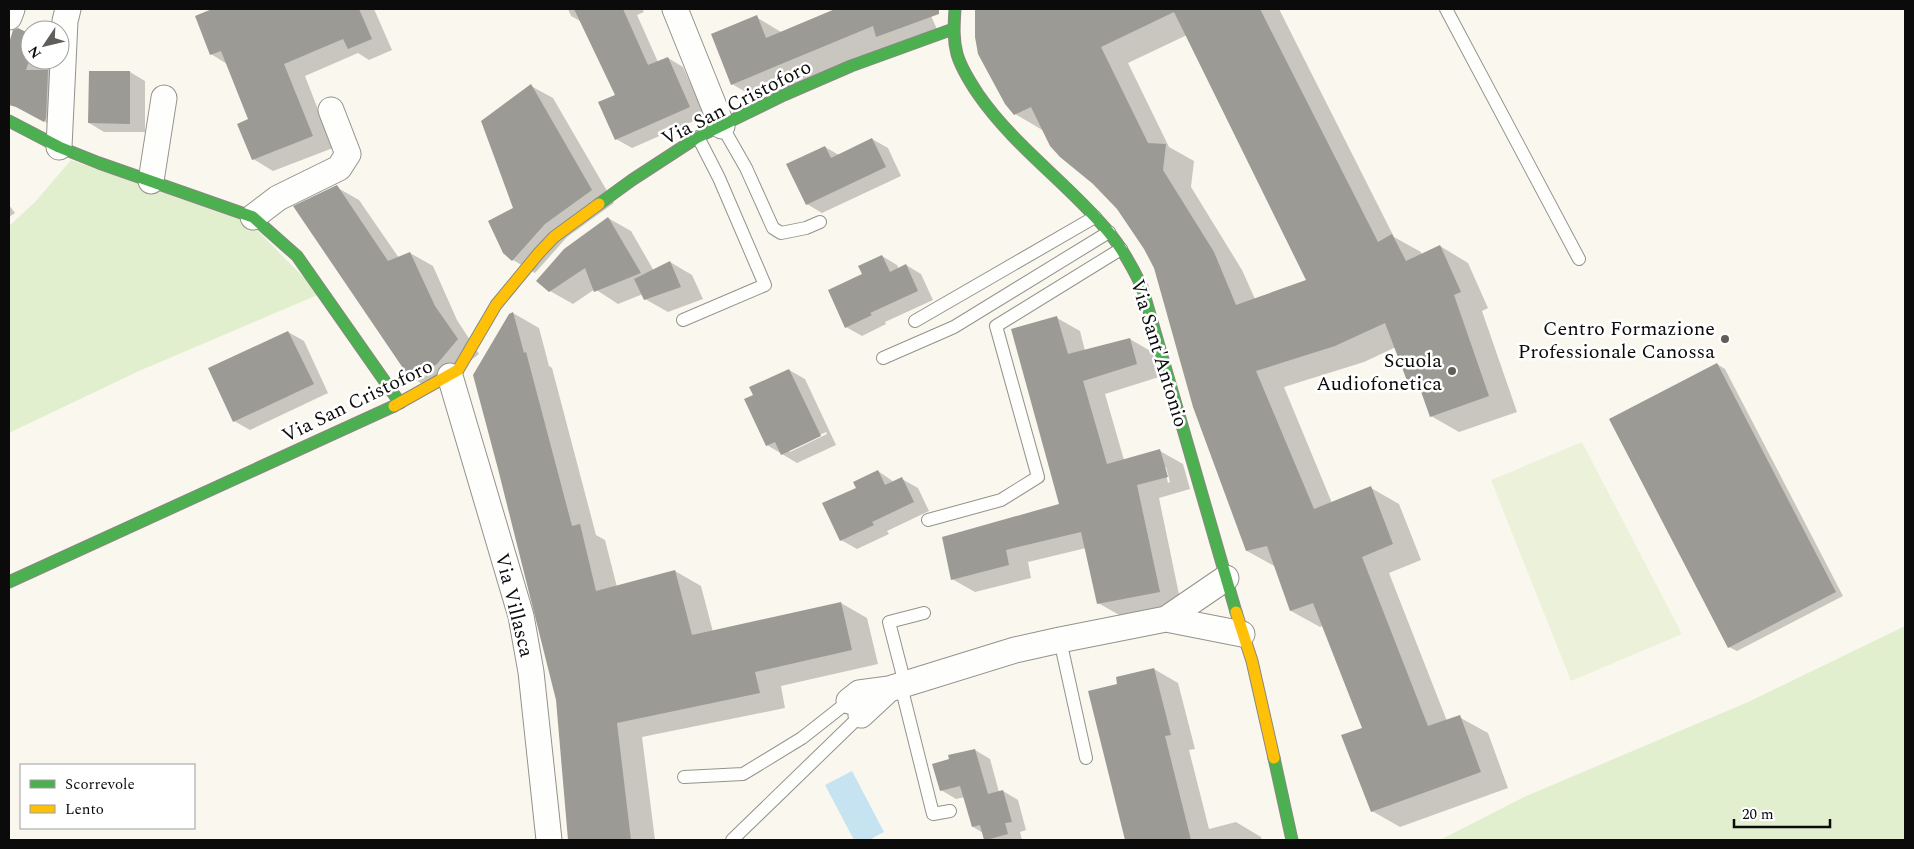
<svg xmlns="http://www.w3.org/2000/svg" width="1914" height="849" font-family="Spectral,serif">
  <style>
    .green { fill: #e2efcf }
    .pitch { fill: #ecf2d9 }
    .water { fill: #c6e3f2 }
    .shadow { fill: #0003; fill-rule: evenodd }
    .building { fill: #9c9a95; fill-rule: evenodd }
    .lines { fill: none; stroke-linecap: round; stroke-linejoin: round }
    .lane-casing { stroke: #93928d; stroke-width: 14 }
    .street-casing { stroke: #93928d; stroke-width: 27 }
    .fast-casing { stroke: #898884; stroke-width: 13 }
    .slow-casing { stroke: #898884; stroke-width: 13 }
    .lane { stroke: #fefefc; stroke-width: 12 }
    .street { stroke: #fefefc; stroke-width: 25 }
    .fast { stroke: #4caf50; stroke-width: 11 }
    .slow { stroke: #ffc107; stroke-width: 11 }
    .poi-dot { fill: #5f5e5a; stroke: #fff; stroke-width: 2 }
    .labels { text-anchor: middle; stroke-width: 5; stroke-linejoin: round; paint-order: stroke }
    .street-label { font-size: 20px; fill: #0b0b0b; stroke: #fff }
    .poi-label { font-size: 20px; fill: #0b0b0b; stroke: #fff; text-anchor: end }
  </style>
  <rect width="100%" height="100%" fill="#faf8ee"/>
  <!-- green -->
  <path class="green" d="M71,160l179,63 70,71 -181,77 -130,62v-207l26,-24z
    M1905,626v214h-465l84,-43 224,-95z"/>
  <!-- pitch -->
  <path class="pitch" d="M1582,442l100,192 -111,47 -80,-201z"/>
  <!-- water -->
  <path class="water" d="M852,771l32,61 -15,8h-15l-29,-55z"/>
  <!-- shadow -->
  <path class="shadow" d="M216,9h62v2l5,-2h91l18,41 -23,10 -11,-7 -53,23 28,72 -60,23 -20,-12 -3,-39 -23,-56 -16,-10 -14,-38z
    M568,9h74l2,3 -7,3 21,47 10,-4 15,9 22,49 -73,32 -16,-9 -16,-36 16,-8 -34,-73 -11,-6z
    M838,9h90l12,27 -184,62 -24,-14 24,-67 25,15z
    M976,9h303l115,228 27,15 1,3 18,-9 28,17 20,45 -6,3 35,101 -58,20 -28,-16 -8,-23 -13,-8 -14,-38 -32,15 -80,25 48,116 39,-15 28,16 22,56 -32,13 58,148 12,-4 29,16 20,55 -108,39 -28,-16 -9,-82 -39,-104 -4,2 -29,-16 -15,-44 -29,-16 -92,-283 -10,-19 -27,-41 -74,-77 -29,-17 -38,-77zM1187,35l120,246 -52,18 -13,-29 -51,-83 3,-26 -25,-14 -41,-84z
    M14,31l16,5v24h29l1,70 -51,-28v-56z
    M130,72l15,9v51h-41l-15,-9z
    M531,86l22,12 61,105 -47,34 -32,36 -22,-13 2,-52z
    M872,139l16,9 13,28 -79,37 -15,-9 18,-57 14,8z
    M336,187l23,13 40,58 11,-5 23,13 24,54 22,34 -46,36 -23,-13z
    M9,205l6,8 -6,4z
    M608,218l23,13 23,40 16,-9 22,13 11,24 -35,13 -23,-13 -2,-5 -25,10 -23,-15 -22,15 -23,-13z
    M882,256l15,9 2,4 7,-4 15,9 12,26 -48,22 1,2 -24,12 -16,-9 18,-52z
    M513,313l26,15 10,38 3,2 44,167 9,5 12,47 58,-16 26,15 12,46 128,-29 26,15 11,46 -97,22 4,22 -143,29 13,103h-86l-12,-140 -48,-385z
    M1057,318l23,13 5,20 45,-12 22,13 7,25 -54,17 19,66 36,-9 23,13 7,25 -31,9 22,106 -60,12 -23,-13 -12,-55 -58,14 3,16 -56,14 -23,-13 109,-74zM1164,467h2l4,15 -2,1z
    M288,332l16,9 24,52 -78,37 -16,-9z
    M1717,364l8,5 118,227 -106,55 -8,-4z
    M789,370l16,9 31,66 -39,18 -30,-18 -13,-49zM826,432l1,2 -37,18 -2,-2z
    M878,471l16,11 8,-3 16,9 11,23 -42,20 2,3 -32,15 -16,-9 17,-52z
    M1154,669l24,14 17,66 -6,1 20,79 27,-7 25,15 1,3h-124l-6,-25 -13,-130z
    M975,750l15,9 9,33 4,-1 15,9 8,30 -6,2 2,8h-37l-2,-7 -10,-6 -8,-30 -9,2 -15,-9z"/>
  <!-- building -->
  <path class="building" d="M212,9h147l13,30 -24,10 -5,-10 -59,25 29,72 -61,24 -15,-36 11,-5 -27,-68 -11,4 -15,-39z
    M574,9h49l25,56 20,-8 22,50 -75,33 -17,-38 17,-7z
    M835,9h104v5l-63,23 -3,-11 -142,59 -20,-51 46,-19 9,23z
    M975,9h285l118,233 14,-8 14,27 34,-16 21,47 -7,3 35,101 -59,21 -12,-34 -9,3 -24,-63 -50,23 -79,25 58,138 57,-23 22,58 -31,13 66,169 32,-11 21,57 -110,40 -30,-77 21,-7 -49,-125 -23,8 -23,-65 -21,5 -53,-144 -39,-139 -10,-19 -27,-40 -24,-25 -33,-27 -10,-11 -19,-39 -17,8 -9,-11 -27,-50 -3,-17zM1174,12l132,268 -70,25 -22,-53 -51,-82 3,-26 -18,-1 -47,-96z
    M18,28l12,6v24l-4,12h22l-2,48 -2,4 -28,-15 -7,-2v-62l4,-13z
    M89,71h41v53l-42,-1z
    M531,84l61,106 -47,34 -33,37 -9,-8 -15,-32 25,-13 -32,-87z
    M872,138l14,29 -80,38 -20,-41 39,-18 6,12z
    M337,185l51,76 22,-9 25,54 23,33 -21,25 -11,6 -17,7 -116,-171z
    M608,217l33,56 -47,19 -9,-24 -36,24 -13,-11 28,-32z
    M882,255l8,17 16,-8 12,27 -48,22 2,2 -27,13 -17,-38 34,-16 -4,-8z
    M670,261l11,26 -37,13 -10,-21z
    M513,312l11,41 2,-1 46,174 8,-2 16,67 79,-21 17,65 149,-33 11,48 -97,22 5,21 -143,30 14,117h-63l-12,-140 -58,-231 -25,-94 36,-61z
    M1057,316l11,38 62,-16 7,26 -54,17 24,83 53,-15 8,28 -31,8 23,107 -63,12 -16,-72 -75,18 3,15 -58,15 -9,-43 117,-33 -48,-175z
    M288,331l26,53 -81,38 -25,-54z
    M1717,363l119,229 -108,56 -119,-229z
    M789,369l32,67 -40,19 -6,-13 -9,4 -22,-47 9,-4 -4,-8z
    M878,470l7,15 17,-8 12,25 -42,20 2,3 -34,16 -18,-38 34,-15 -3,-6z
    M1154,668l17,67 -6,1 26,104h-66l-37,-149 29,-7 -1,-7z
    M975,749l13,45 15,-4 9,32 -7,1 3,11 -22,6h-2l-4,-15 -8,2 -12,-41 -20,5 -8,-27 17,-5 -1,-4z"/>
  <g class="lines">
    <!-- lane casing -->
    <g class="lane-casing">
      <path id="lane" d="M1446,9l133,250
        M722,126l24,42 27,60 8,5 25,-5 14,-6
        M683,320l82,-35 -46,-107 -21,-41
        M915,321l180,-104
        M883,358l71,-31 155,-95
        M928,520l73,-20 37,-23 -42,-151 125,-77
        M1060,640l26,118
        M905,684l-16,-62 35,-9
        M901,686l32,128 17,-3
        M684,777l59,-3 59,-36 47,-37
        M732,840l129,-125"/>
    </g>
    <!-- street casing -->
    <g class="street-casing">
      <path id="street" d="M675,9l47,117
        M9,17l3,-8
        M59,147l6,-126 3,-12
        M151,181l13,-83
        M253,217l25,-19 61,-30 9,-14 -17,-44
        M450,376l71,240 10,56 18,168
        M1166,619l60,-41
        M849,701l10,-8 30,-4
        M861,715l28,-26 126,-39 45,-10 106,-21 76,15"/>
    </g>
    <!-- fast casing -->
    <g class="fast-casing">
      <path id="fast" d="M955,9c-1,16 -2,30 2,45 4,14 13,28 21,40 36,52 88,88 128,135 15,17 26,37 36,58l94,325
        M9,121l50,26 40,16 154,54 44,39 103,147
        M599,204l33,-24 66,-43 86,-42 67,-29 102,-37
        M9,582l385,-176
        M1274,758l18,82"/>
    </g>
    <!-- slow casing -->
    <g class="slow-casing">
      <path id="slow" d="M394,406l64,-36 38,-65 42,-51 16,-17 45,-33
        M1236,612l16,49 22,97"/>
    </g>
    <!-- lane -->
    <use href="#lane" class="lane"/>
    <!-- street -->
    <use href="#street" class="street"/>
    <!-- fast -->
    <use href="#fast" class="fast"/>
    <!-- slow -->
    <use href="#slow" class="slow"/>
  </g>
  <!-- markers -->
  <g class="poi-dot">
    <circle cx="1725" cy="339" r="5"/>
    <circle cx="1452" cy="371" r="5"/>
  </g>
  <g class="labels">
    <!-- street labels -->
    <g class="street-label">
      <text transform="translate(736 102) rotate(-27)" y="7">Via San Cristoforo</text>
      <text transform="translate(1160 353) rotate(73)" y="7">Via Sant'Antonio</text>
      <text transform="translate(357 400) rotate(-26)" y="7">Via San Cristoforo</text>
      <text transform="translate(515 605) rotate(76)" y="7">Via Villasca</text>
    </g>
    <!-- poi labels -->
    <g class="poi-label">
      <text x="1715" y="335">Centro Formazione<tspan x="1715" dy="23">Professionale Canossa</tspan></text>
      <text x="1442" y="367">Scuola<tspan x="1442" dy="23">Audiofonetica</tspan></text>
    </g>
  </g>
  <!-- border -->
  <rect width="1914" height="849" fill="none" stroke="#0b0b0b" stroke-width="20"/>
  <!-- legend -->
  <rect x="20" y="764" width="175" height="65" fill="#ffffff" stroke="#9d9d9d"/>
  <rect x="30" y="780" width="25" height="8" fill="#4caf50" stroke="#9d9d9d"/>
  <text x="65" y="789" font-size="15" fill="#0b0b0b">Scorrevole</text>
  <rect x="30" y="805" width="25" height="8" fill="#ffc107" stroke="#9d9d9d"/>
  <text x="65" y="814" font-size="15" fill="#0b0b0b">Lento</text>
  <!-- north arrow -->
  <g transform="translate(45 45) rotate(235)"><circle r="24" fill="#ffffff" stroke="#9d9d9d"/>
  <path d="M0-4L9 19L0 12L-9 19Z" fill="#5f5e5a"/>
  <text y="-8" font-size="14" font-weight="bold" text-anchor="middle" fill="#0b0b0b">N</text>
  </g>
  <!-- scale -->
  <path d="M1734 819v8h96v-8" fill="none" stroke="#0b0b0b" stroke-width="2.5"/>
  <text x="1742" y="819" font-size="15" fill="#0b0b0b" stroke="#ffffff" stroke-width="4" paint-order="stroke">20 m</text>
</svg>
